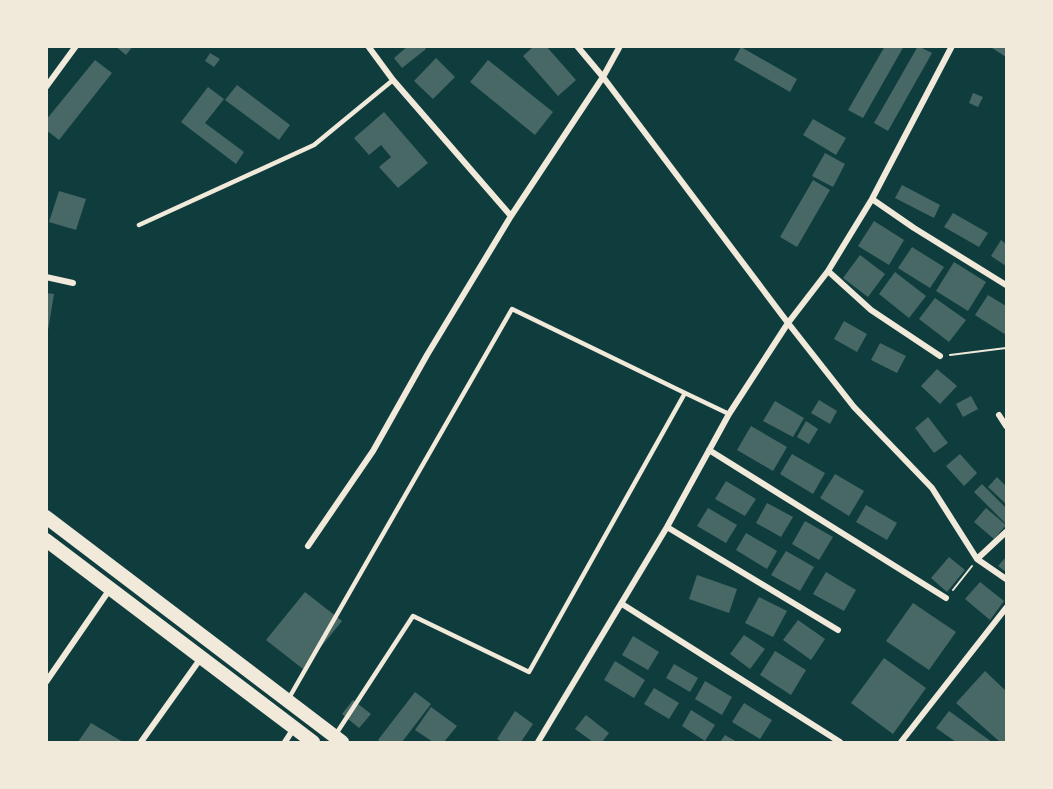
<svg xmlns="http://www.w3.org/2000/svg" width="1053" height="789" viewBox="0 0 1053 789" font-family="Barlow,sans-serif">
<style>
.building{fill:#486865}
.lines{fill:none;stroke-linecap:round;stroke-linejoin:round}
.path{stroke:#f1e9da;stroke-width:2}
.service{stroke:#f1e9da;stroke-width:4.5}
.minor{stroke:#f1e9da;stroke-width:6}
.trunk{stroke:#f1e9da;stroke-width:14}
</style>
<rect width="100%" height="100%" fill="#0f3d3e"/>
<!-- building -->
<path class="building" d="M115,46H133L126,55Z
M408,46H424L426,49L402,68L394,58Z
M534,46H546L576,80L558,96L523,56Z
M885,46H904L863,118L848,110Z
M918,46L932,53L888,131L874,123Z
M989,46H1006V57Z
M741,47L797,79L790,92L734,60Z
M210,53L220,59L214,67L205,61Z
M436,58L455,77L433,99L414,81Z
M95,60L112,73L59,140L46,130V120Z
M488,60L553,112L535,135L470,82Z
M237,85L290,125L279,140L225,100Z
M208,87L224,99L205,123L244,152L236,164L181,122Z
M973,93L983,97L978,107L969,103Z
M384,112L428,163L398,188L379,167L391,157L381,145L369,155L354,138Z
M813,119L846,138L836,155L803,135Z
M825,153L845,164L833,187L812,176Z
M813,180L830,190L797,247L780,237Z
M902,185L940,205L934,218L895,198Z
M59,191L86,199L76,230L49,222Z
M953,213L988,233L979,247L944,227Z
M874,221L904,240L889,265L858,246Z
M1001,240L1006,244V266L991,256Z
M912,247L944,267L930,288L898,268Z
M860,255L885,274L868,297L843,278Z
M954,262L986,282L968,311L936,291Z
M895,272L926,296L909,318L879,294Z
M46,293L54,294L48,330H46Z
M988,295L1006,306V335L975,315Z
M935,298L966,320L949,342L919,319Z
M844,321L867,334L857,352L834,339Z
M880,343L906,356L897,373L871,360Z
M937,369L957,386L940,404L921,386Z
M971,396L978,409L963,417L956,404Z
M819,400L837,411L830,424L811,413Z
M775,401L804,418L793,437L763,421Z
M928,417L948,443L934,453L915,428Z
M806,421L818,429L809,444L797,437Z
M751,426L787,447L773,471L737,450Z
M792,454L825,473L813,494L780,474Z
M960,454L977,473L964,486L946,466Z
M835,474L864,491L849,516L820,498Z
M997,477L1006,486V504L988,487Z
M726,481L756,499L745,516L715,499Z
M982,484L1006,508V524L974,492Z
M767,503L793,517L781,537L756,523Z
M866,505L897,523L887,540L856,522Z
M708,508L737,525L726,543L697,526Z
M986,508L1006,525L994,539L974,522Z
M805,521L833,537L819,560L792,544Z
M746,533L777,551L767,569L736,550Z
M786,551L814,567L800,591L771,575Z
M949,557L965,570L947,592L931,578Z
M1006,557V572L998,566Z
M826,572L856,590L844,611L813,594Z
M697,575L737,589L729,613L689,599Z
M980,582L1004,601L990,620L965,599Z
M305,592L342,621L303,669L266,640Z
M759,597L787,611L773,637L745,623Z
M913,603L956,632L929,670L886,641Z
M798,620L825,639L811,660L783,640Z
M744,635L765,649L750,669L730,654Z
M633,636L659,652L648,670L622,655Z
M775,651L806,670L791,695L760,675Z
M884,658L926,688L893,734L851,703Z
M615,661L645,680L634,698L604,680Z
M674,664L698,678L690,692L666,678Z
M985,671L1006,691V742H1000L956,703Z
M705,681L732,697L722,715L695,699Z
M654,688L679,703L669,719L644,704Z
M415,692L431,704L402,742H381L378,740Z
M353,700L371,714L359,728L342,714Z
M744,703L772,720L760,739L732,722Z
M431,707L457,726L444,742H433L415,730Z
M691,710L715,725L705,741L682,726Z
M515,711L533,724L521,742H502L497,739Z
M949,711L992,742H956L936,728Z
M586,715L609,733L602,742H593L575,729Z
M91,723L123,742H78Z
M725,735L737,742H720Z"/>
<g class="lines">
<!-- path -->
<path class="path" d="M950,355L1006,348
M953,590L972,566"/>
<!-- service -->
<path class="service" d="M139,225L314,145L393,80
M289,698L512,309L685,393
M336,734L413,616L529,672L685,393L729,414"/>
<!-- minor -->
<path class="minor" d="M368,46L393,80L511,216
M577,46L603,77L620,46
M46,87L76,46
M872,199L914,228L1006,285
M828,271L871,310L940,356
M46,277L73,283
M999,415L1006,426
M709,450L946,598
M667,527L838,630
M308,546L373,451L427,355L511,216L603,77L788,323L854,407L932,488L977,559L1006,579
M977,559L1006,532
M622,604L840,742
M46,682L110,589
M141,742L201,658
M285,742L294,728
M538,742L667,527L729,414L788,323L828,271L872,199L952,46
M901,742L1006,608"/>
<!-- trunk -->
<path class="trunk" d="M46,517L342,742
M46,540L313,742"/>
</g>
<!-- border -->
<rect width="1053" height="789" fill="none" stroke="#f1e9da" stroke-width="96"/>
</svg>
